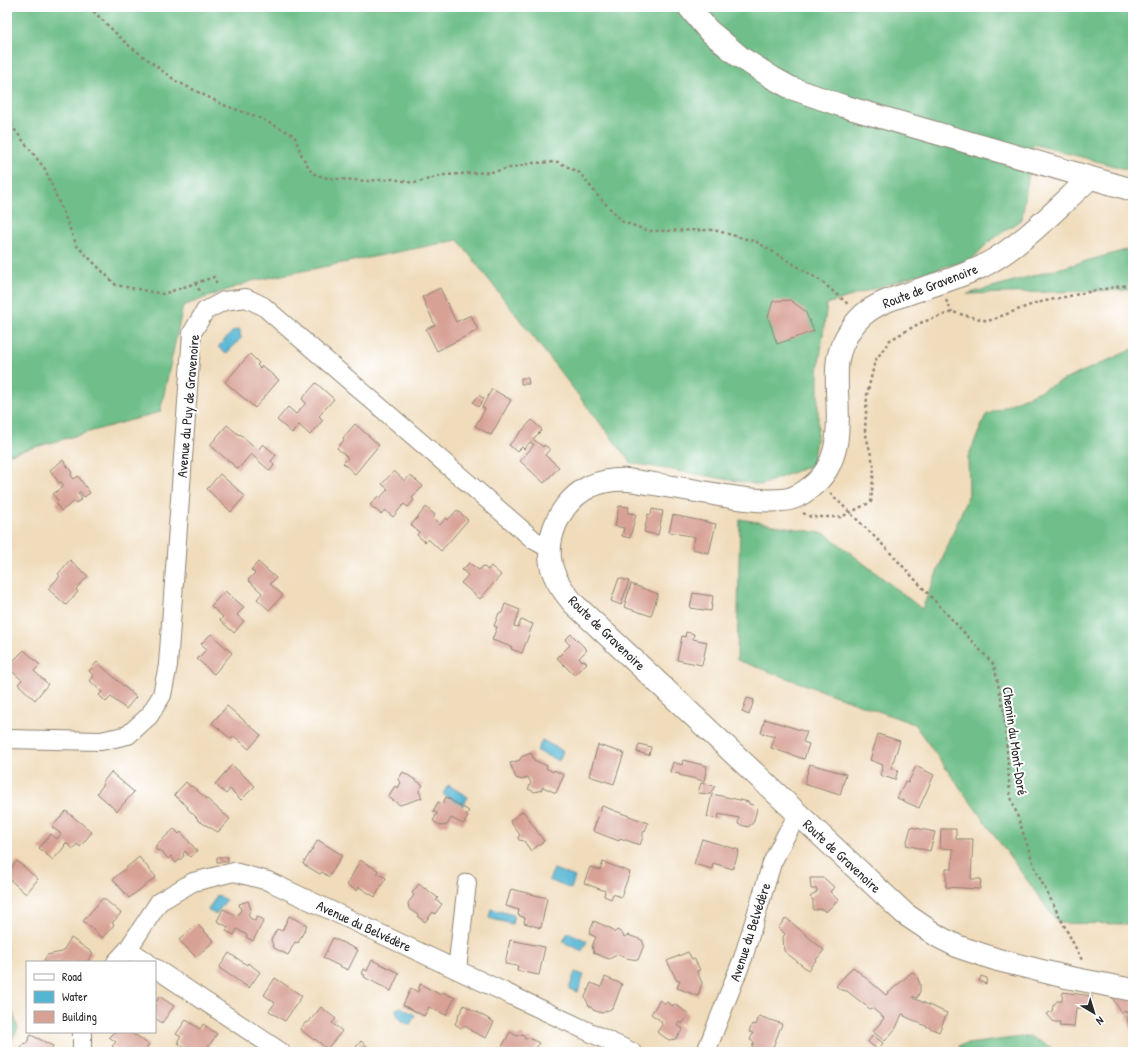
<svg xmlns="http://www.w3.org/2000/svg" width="1140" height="1059" viewBox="0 0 1140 1059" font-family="'Patrick Hand',sans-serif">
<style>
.forest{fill:#70bf8a;stroke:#4e755a}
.water{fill:#54b6d3;stroke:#40707f}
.building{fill:#d8a195}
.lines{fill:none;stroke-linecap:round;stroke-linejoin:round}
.minor-casing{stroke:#8e8473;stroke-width:20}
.tertiary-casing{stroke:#8e8473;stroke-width:24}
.path{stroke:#8e8473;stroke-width:2.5;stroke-dasharray:3 3;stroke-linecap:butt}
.minor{stroke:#fff;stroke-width:18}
.tertiary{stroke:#fff;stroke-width:22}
.labels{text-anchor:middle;stroke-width:4;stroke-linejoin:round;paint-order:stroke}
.street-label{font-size:14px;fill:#2b2b2b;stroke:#fff}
</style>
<rect width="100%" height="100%" fill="#fff"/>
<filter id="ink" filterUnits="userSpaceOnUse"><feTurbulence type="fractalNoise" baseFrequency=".025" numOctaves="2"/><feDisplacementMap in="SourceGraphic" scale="8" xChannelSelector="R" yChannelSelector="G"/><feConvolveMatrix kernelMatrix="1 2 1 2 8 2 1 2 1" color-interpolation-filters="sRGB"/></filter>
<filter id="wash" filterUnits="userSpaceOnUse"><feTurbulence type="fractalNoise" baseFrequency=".012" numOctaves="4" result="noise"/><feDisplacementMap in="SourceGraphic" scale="16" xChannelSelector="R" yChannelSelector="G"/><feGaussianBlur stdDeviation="0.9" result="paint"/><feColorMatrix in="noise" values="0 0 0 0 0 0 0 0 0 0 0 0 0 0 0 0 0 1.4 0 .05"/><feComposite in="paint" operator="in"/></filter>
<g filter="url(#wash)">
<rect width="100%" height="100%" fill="#f0dcbb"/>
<!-- forest -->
<path class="forest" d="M7,7H1133V171L1033,144L1022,219L990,241L972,259L913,276L827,304L818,372V428L812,465L761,485L631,463L458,240L252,281L183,306L160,412L7,455Z
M1133,248V290L967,294Z
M1133,349V710L1127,728L1128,734L1133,738V924L1058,923L914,724L737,660L740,519L826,534L922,609L969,494L968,457L986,415Z
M7,995L18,1028L7,1051Z
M1029,1036L1060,1052H957L960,1045Z"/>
<!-- water -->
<path class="water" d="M237,329L240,330V335L242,337L226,354L218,347L234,330L235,331Z
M542,740L563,751L559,761L537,751Z
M448,785L468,797L463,806L443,794Z
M554,869L575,877L571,889L549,880Z
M217,895L226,900L216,915L208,910Z
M491,909L514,915L512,924L489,918Z
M568,932L587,941L582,951L563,942Z
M575,972L584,975L578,992L569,989Z
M401,1007L415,1015L410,1025C402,1021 397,1019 396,1009Z"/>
<g id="blocks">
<!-- building -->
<path class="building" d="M440,288L456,322L471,315L478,330L437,351L426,329L435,325L422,297Z
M790,300L805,311L814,331L777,344L768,317L773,301Z
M250,354L259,363L257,365L260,368L262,366L279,380L255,408L225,382Z
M521,378H528L529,384H521Z
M316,383L334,399L319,416L323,420L310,435L299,425L292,433L277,420L288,407L296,414L306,403L302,399Z
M492,389L511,400L491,435L475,426L485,409L482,407Z
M479,395L484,399L478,407L473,402Z
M532,420L542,430L533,439L543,447L544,445L550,449L545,455L559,467L544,483L520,461L534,445L530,442L524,449L522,447L517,452L509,445Z
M355,424L379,445L355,474L343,463L348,458L337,448L344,440L343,438Z
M227,425L239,435L240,434L258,450L263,444L276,455L271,461L274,465L270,471L251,454L238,469L210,445Z
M63,460L72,473L71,475L74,479L78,476L90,493L84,497L80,492L78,493L82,499L76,503L75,501L61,511L56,503L58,501L53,494L64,486L61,482L59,483L50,470Z
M394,471L405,481L410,475L423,486L412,498L414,500L408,507L404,504L393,517L385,510L381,514L370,505L378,496L380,498L388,489L382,484Z
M220,474L245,496L231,512L207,489Z
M619,506L629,507L628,513L636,514L630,538L622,536L624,528L615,526Z
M426,507L435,515L433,518L440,525L446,518L448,520L457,510L468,520L441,551L428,539L425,542L417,535L419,532L411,525Z
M652,509L663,511L658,535L644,532L648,514L651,515Z
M673,515L716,524L709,553L692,549L695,537L669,532Z
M70,560L88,576L76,589L78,592L66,605L48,589L60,576L58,574Z
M258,562L276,578L270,584L283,595L269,610L257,599L262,593L248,580L255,573L251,570Z
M469,563L479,570L483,566L488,570L491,566L501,575L480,599L461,583L468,575L462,570Z
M619,578L629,581L621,605L611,601Z
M631,584L658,594L651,616L624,607Z
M225,591L244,607L237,615L244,621L234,633L220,620L223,617L211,606Z
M693,593L713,596L711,611L690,608Z
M505,604L520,610L514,626L518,627L521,620L533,624L522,653L511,649L512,647L492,640L497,627L494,626L499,613H502Z
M686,632L694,634L693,639L707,642L702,665L677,660L682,636L685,637Z
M211,634L232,653L214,674L197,659L207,649L201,644Z
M571,634L587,650L579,658L582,661L583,660L587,663L574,675L557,658L570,645L565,640Z
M24,650L40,665L34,671L48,684L35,700L18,684L22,680L7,667Z
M97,662L136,697L126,709L111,697L106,702L99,695L102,692L90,681L94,676L89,671Z
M747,698L754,700L749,715L742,712Z
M227,706L261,735L249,749L234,736L231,739L212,723Z
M765,719L807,732L803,742L809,744L804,759L771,748L775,737L761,733Z
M878,734L900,741L891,768L898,770L895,780L880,775L883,765L870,760Z
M639,744L651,747L649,755L637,752Z
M598,745L624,753L614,784L589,776Z
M531,753L534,760L547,766L546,768L553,772L554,770L564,775L556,793L543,787L541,790L535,792L528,789L531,783L528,777L522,780L516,778L510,763L520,760L521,757Z
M683,760L707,766L704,781L679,775L680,774L670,772L673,762L682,765Z
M810,764L846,774L840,795L804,784Z
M232,765L255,786L241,800L230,789L226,794L215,784Z
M916,766L934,775L919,808L897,798L905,782L908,783Z
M111,772L134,792L117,811L97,793L104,784L102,783Z
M403,772L423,785L419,791L422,798L400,805L388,797L395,786L398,788L401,782L398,780Z
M186,782L191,787L192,786L230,819L218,832L197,820L198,819L187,808L188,807L174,795Z
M701,783L715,786L710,794L698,793Z
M712,794L749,802V804L753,805L757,809L753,823L748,827L738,824L739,818L719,814L718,819L707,817Z
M446,797L469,811L466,815L468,817L463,824L451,818L447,825L441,826L433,821L437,813L433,811L438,802L442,804Z
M602,806L648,823L645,831L643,832V837L640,845L620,838L619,841L593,831Z
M66,811L92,832L80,847L77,844L73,849L66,843L64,845L65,846L53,860L39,848L51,834L57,839L61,834L52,827Z
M523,811L544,841L531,851L524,841L519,840L518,837L520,835L510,821Z
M911,827L935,832L930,851L906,845Z
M174,829L179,834L181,832L197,851L190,857L185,851L183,854L184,856L176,863L171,856L168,859L162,851L156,850V845Z
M941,829H956V839H973L971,879H981L980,889L946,887V869H952L953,849L940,848Z
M702,839L739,850L733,869L713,863L712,869L694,864Z
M318,840L342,855L329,877L322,872L320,874L303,864Z
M139,857L156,877L129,898L113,879Z
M217,857H228V862H217Z
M360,860L378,870L377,873L386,878L375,897L359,887L357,891L347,885Z
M17,861L38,879L26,894L7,877V873Z
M603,862L630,872L621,897L613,894L611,899L604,896L605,891L584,883L590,867L600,870Z
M810,878H824L834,887L830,892L838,900L826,912L822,909L813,910V900L810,897L817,892V889H811Z
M419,884L425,889V888L438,898L436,900L442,904L435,914L433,912L425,922L418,917V915L409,909L408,903L414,895L412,893Z
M511,889L547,898L541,928L524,923L525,918L518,915L519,910L506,906Z
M103,898L121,913L112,923L114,925L102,938L83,921Z
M248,901L251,910L248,914L250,918L255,921L257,916L264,920L253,941L246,937L247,935L237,929L234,935L226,931L228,927L217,921L223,909L237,916L241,910L239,904Z
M289,916L307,925L298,943L295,942L288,955L274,948L271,940L277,929L282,931Z
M786,918L824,950L808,970L784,951L783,937L785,934L778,928Z
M594,921L612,929L614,933L617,930L622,933L624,937L628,935L642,940L644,945L638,960L626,958L616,954L615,956L609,959L594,953L592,946L596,937L589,934Z
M197,924L214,941L196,957L179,940Z
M71,938L93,953L87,962L77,961L76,962H43L47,955L62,952Z
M333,938L358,950L348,970L323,958Z
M510,940L545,947L539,975L517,971L518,966L505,964Z
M688,952L692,959L694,958L700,970L697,971L702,983L698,996L677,988L680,980L677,981L667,961Z
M229,953L247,965L248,963L260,972L249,988L219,968Z
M372,960L399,973L391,991L364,977L365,975L362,974L364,969L367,971Z
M853,967L886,995L912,972L917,977L920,984V991L917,998L913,996V998L947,1013L939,1032L904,1016L905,1015L902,1014L896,1028L885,1041L873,1032L884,1018L872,1008L870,1009L847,991L841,990L836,986Z
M981,976L987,978L986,984L979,981Z
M605,977L622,984L613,1008L602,1013L593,1010L591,1007L589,1006L585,997L591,983L601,987Z
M275,978L302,996L285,1021L269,1011L275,1003L264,995Z
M420,984L441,995L442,992L455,998L446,1015L429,1007L424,1016L403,1005L411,988L418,992Z
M1063,992L1092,996L1091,1008H1076L1074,1027L1059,1026L1060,1022H1054L1047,1014L1052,1011L1053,1006L1057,1001H1062Z
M159,996L174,1006L162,1023L155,1018V999L157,1001Z
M1112,997L1133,1000V1032H1131L1128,1022L1126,1011L1121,1013Z
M660,1000L665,1004L667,1002L673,1006L674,1004L689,1014L682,1024L679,1022L677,1025L683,1029L676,1039L669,1040L657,1032L662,1025L661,1021L651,1014Z
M464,1005L494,1022L486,1038L471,1031V1030L465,1026L461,1028L455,1024L459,1016L458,1014L461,1012Z
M321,1007L336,1019L332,1023L342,1031L327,1049L315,1039L314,1040L300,1029L306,1022L308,1023Z
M759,1016L782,1024L771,1052H750L754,1042L750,1040L753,1033L749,1032L752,1024L756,1025Z
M186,1020L200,1029L203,1024L217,1034L208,1047L203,1048L200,1052H195L188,1047L185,1048L179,1044L178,1040L181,1037L176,1034Z
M114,1032H130L135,1036L136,1035L149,1045L143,1052H127L124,1050L122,1052H119L112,1046L116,1042L109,1037Z
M510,1032L517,1036L523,1034L525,1039L529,1038L539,1043L534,1052H504L502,1047Z
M31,1035L53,1046L50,1052H19L24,1043L26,1044Z
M873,1035L883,1043L878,1050L868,1042Z
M361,1041L374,1052H352Z"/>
</g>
</g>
<g filter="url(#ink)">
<use href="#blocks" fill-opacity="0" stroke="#8e8473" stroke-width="1"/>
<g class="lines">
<defs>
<path id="minor" d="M7,739L101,741L128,735L149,716L162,695L168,665L192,333L205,311L224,301L246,298L263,306L534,540L550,549
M128,949L147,962
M116,962L128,949L159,902L193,882L234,872L268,881L632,1052
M155,968L281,1052
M457,970L467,883
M82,1032V1052
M706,1052L743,958L772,863L786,835L798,815"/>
<path id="tertiary" d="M689,7L708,30L740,57L773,78L791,88L843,106L1133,190
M1090,178C1056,209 1024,244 983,266C959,278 932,285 907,294C891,299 876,304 863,315C851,326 841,343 838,359C836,370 837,381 837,392C839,426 841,464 811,487C802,494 793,500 782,500C757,502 732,497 708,493C681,488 654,484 628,480C615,479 603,481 591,486C560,500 541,542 554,574C558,585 566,594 573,603L905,914L939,937L959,947L998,960L1066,977L1133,990"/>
</defs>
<!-- minor casing -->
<use href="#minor" class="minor-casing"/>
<!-- tertiary casing -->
<use href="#tertiary" class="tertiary-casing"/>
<!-- path -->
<path class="path" d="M89,7L127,44L176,81L226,106L255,116L294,135L302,156L312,173L327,178L367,181L393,179L414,183L444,175L492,172L532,163L558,162L580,173L598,196L623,222L649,231L714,230L757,242L821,281L848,304
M1094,7L1128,10L1133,12
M7,120L45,169L77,246L116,285L163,294L214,277L218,286
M195,283L202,294
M946,300L952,312
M830,493L885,547L994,665L1004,712L1010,794L1036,871L1083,962
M803,513L811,517H841L871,502L874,467L865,431L867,395L875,361L890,340L920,323L952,312L988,321L1036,303L1093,291L1133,284"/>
<!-- minor -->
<use href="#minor" class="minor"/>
<!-- tertiary -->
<use href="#tertiary" class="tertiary"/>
</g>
</g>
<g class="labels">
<!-- street labels -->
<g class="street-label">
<text transform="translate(930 286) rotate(-21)" y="5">Route de Gravenoire</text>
<text transform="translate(188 406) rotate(-85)" y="5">Avenue du Puy de Gravenoire</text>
<text transform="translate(607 633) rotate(44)" y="5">Route de Gravenoire</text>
<text transform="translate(1015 741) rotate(82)" y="5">Chemin du Mont-Doré</text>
<text transform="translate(842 856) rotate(43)" y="5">Route de Gravenoire</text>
<text transform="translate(364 926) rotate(25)" y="5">Avenue du Belvédère</text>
<text transform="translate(750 932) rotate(-72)" y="5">Avenue du Belvédère</text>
</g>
</g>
<!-- margin -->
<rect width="1140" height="1059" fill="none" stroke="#fff" stroke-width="24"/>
<!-- legend -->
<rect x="26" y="961" width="130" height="72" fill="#ffffff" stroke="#aaaaaa"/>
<rect x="34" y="974" width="20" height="6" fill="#ffffff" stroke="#aaaaaa"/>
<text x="62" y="981" font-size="12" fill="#2b2b2b">Road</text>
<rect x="34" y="991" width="20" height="12" fill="#54b6d3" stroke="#aaaaaa"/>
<text x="62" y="1001" font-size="12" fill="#2b2b2b">Water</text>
<rect x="34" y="1011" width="20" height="12" fill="#d8a195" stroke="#aaaaaa"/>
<text x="62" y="1021" font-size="12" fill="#2b2b2b">Building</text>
<!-- north arrow -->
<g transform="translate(1094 1013) rotate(142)" stroke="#ffffff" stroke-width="3" paint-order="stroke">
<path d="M0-3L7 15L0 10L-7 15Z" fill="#2b2b2b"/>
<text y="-6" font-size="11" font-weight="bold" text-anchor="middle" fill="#2b2b2b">N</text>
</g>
</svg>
